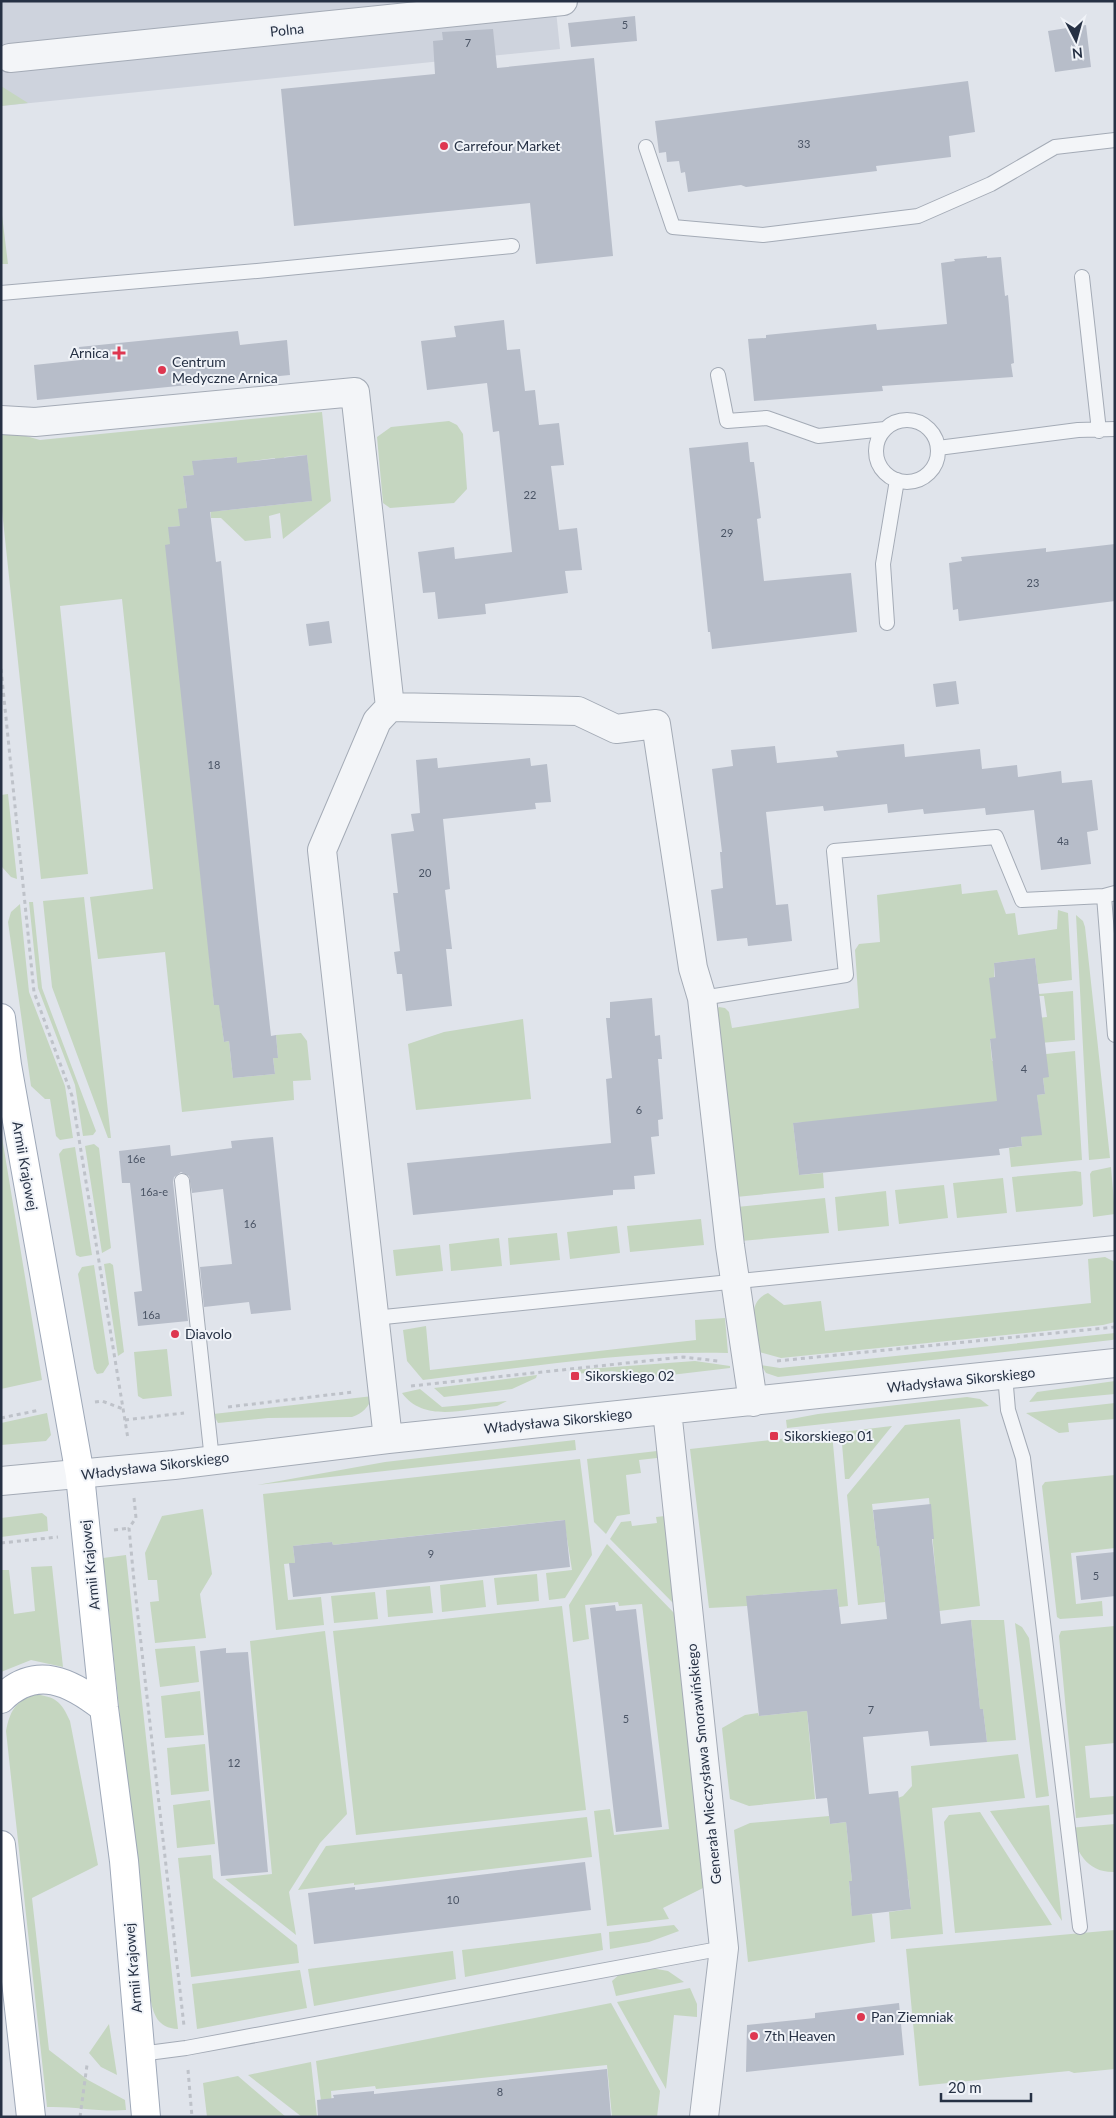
<svg xmlns="http://www.w3.org/2000/svg" width="1116" height="2118" viewBox="0 0 1116 2118" font-family="Lato,sans-serif">
<style>
.built{fill:#ced3dd}
.green{fill:#c5d6c0}
.building{fill:#b7bdc9}
.lines{fill:none;stroke-linecap:round;stroke-linejoin:round}
.lane-casing{stroke:#a4abb6;stroke-width:16}
.street-casing{stroke:#a4abb6;stroke-width:30}
.primary-casing{stroke:#9ea8b8;stroke-width:30}
.path{stroke:#bec2c9;stroke-width:3;stroke-dasharray:4 4;stroke-linecap:butt}
.lane{stroke:#f3f5f8;stroke-width:14}
.street{stroke:#f3f5f8;stroke-width:28}
.primary{stroke:#fff;stroke-width:28}
.poi-dot{fill:#de3750;stroke:#f0f3f8;stroke-width:2}
.labels{text-anchor:middle;stroke-width:4;stroke-linejoin:round;paint-order:stroke}
.number-label{font-size:11px;fill:#4a5465}
.street-label{font-size:14px;fill:#263144;stroke:#f0f3f8}
.poi-label{font-size:14px;fill:#263144;stroke:#f0f3f8;text-anchor:start}
</style>
<rect width="100%" height="100%" fill="#e0e4eb"/>
<!-- built -->
<path class="built" d="M1,1H555L560,49L1,106Z"/>
<!-- green -->
<path class="green" d="M1,86L28,103L1,106Z
M1,207L8,264H1Z
M322,412L331,501L283,539L280,513L269,516L271,538L245,541L221,518H211L210,507L219,511L311,501L307,455L285,457L276,463L275,458L253,461L238,467L236,457L193,461L194,475L183,476L187,508L180,526L169,527L214,1005L225,1004L221,1019L224,1042L229,1041L233,1078L275,1074L273,1058H278L276,1035L301,1033L307,1041L311,1080L293,1081L294,1100L182,1112L165,952L98,959L90,897L153,889L122,599L60,606L88,874L41,879L1,501V429L40,440Z
M449,421L457,425L463,434L467,489L454,503L390,508L383,503L377,437L391,427Z
M8,794L17,879L11,877L2,867L1,795Z
M961,884L962,894L997,890L1006,914L1015,913L1018,935L1057,929L1058,910L1068,913L1072,980L1038,984L1035,958L994,963L996,1038L990,1040L992,1061H998L1004,1108L793,1123L799,1175L823,1173L824,1188L736,1197L716,1010L719,1007L725,1008L729,1012L732,1028L859,1008L855,950L859,944L880,942L877,895Z
M84,897L111,1138H108L52,987L43,901Z
M29,902H33L42,988L96,1131L93,1135L83,1136L75,1085L38,988Z
M20,904L29,992L65,1086L73,1138L60,1140L56,1136L50,1099H45L31,1086L8,922L11,912Z
M1076,915L1083,921L1085,927L1110,1158L1089,1160Z
M1073,991L1075,1040L1040,1043L1037,1018L1047,1017L1044,996H1039V994Z
M523,1019L531,1099L416,1110L408,1044L444,1032Z
M1075,1051L1082,1160L1011,1167L1009,1148L1022,1146L1021,1137L1041,1134L1037,1095L1045,1094L1043,1078L1046,1054Z
M1,1131L42,1380L1,1389Z
M94,1144L99,1148L111,1248L102,1253L85,1146Z
M75,1147L92,1255L80,1257L76,1255L59,1154L63,1149Z
M1111,1167L1115,1214L1093,1217L1090,1174L1092,1171Z
M1075,1171L1081,1172L1083,1204L1081,1206L1016,1212L1012,1177Z
M1003,1178L1007,1213L957,1218L953,1183Z
M944,1185L948,1218L899,1224L895,1190Z
M886,1191L889,1226L838,1231L835,1197Z
M825,1198L829,1233L741,1241L737,1207Z
M701,1219L704,1245L630,1252L627,1226Z
M617,1226L620,1253L570,1259L567,1232Z
M557,1233L560,1260L510,1265L508,1238Z
M499,1238L502,1266L451,1271L449,1244Z
M440,1245L443,1271L396,1276L393,1250Z
M1105,1257L1115,1262V1322L1103,1325L781,1358L759,1352C756,1333 744,1302 768,1293L784,1305L821,1301L825,1331L1091,1303L1088,1259Z
M110,1263L113,1265L124,1352L118,1356L104,1264Z
M94,1265L109,1364L103,1373L97,1374L94,1369L78,1274L82,1267Z
M725,1318L728,1353C626,1350 524,1368 423,1380L407,1361L403,1330L426,1326L430,1370L696,1340L695,1320Z
M1115,1333V1339L1112,1340L778,1377L766,1373L761,1365L780,1368Z
M167,1349L172,1396L143,1399L138,1396L134,1352Z
M695,1361L730,1366V1368L654,1377L612,1371L574,1374L573,1370Z
M537,1375L536,1378L512,1389L444,1397L434,1388Z
M1115,1381V1394L1029,1402L1037,1392Z
M420,1389L442,1407L507,1401L497,1406C464,1409 424,1423 402,1393Z
M373,1396C368,1408 363,1413 352,1417L268,1418L218,1423L213,1414Z
M967,1397L980,1399L989,1406L787,1428L786,1420L818,1414Z
M1115,1403V1419L1068,1423L1069,1432L1059,1433L1026,1413Z
M47,1413L51,1435L46,1441L1,1445V1423Z
M960,1419L980,1606L939,1611L929,1498L872,1504L877,1545L879,1546L885,1602L858,1605L847,1495L905,1425Z
M892,1426L849,1479H845L841,1432Z
M832,1433L848,1606L839,1607L837,1589L747,1596V1606L709,1608L690,1449Z
M575,1440L576,1450L257,1485L385,1462Z
M657,1451V1458L639,1460L641,1473L626,1475L630,1514L617,1516L606,1534L594,1522L587,1459Z
M580,1459L592,1555L565,1598L549,1600L546,1573L572,1570L564,1520L333,1545L332,1542L293,1546L295,1563L284,1564L288,1600L321,1597L324,1625L276,1630L263,1494Z
M1115,1475V1548L1071,1553L1076,1604L1102,1601L1103,1616L1060,1619L1057,1617L1042,1486L1045,1482Z
M203,1509L212,1574L200,1594L206,1638L155,1643L150,1602L159,1601L157,1580H148L145,1553L162,1516Z
M42,1513L47,1517L48,1531L1,1537V1518Z
M665,1516L675,1605L610,1539L621,1522L631,1521L632,1526L657,1523L656,1517Z
M607,1544L676,1615L709,1885L663,1908L669,1919L607,1926L594,1811L610,1809L614,1835L669,1829L642,1604L619,1606L618,1602L585,1605L589,1639L573,1642L569,1605Z
M126,1555L178,2029C157,2028 153,2014 150,1996L103,1558Z
M52,1566L63,1667L31,1660L1,1672V1570H9L14,1614L35,1611L31,1567Z
M537,1574L539,1601L497,1605L494,1578Z
M483,1580L486,1607L442,1612L440,1585Z
M430,1586L433,1613L388,1617L386,1590Z
M375,1592L378,1619L334,1623L331,1596Z
M562,1606L586,1810L356,1835L333,1631Z
M971,1620H1004L1016,1740L987,1742L983,1709H980Z
M1015,1623L1022,1627L1029,1638L1049,1796L1036,1798Z
M1115,1626V1743L1085,1746L1090,1798L1115,1796V1814L1076,1818L1059,1636L1061,1631Z
M325,1631L347,1814L320,1843L289,1892L296,1935L225,1879L272,1874L250,1641Z
M195,1646L199,1682L160,1687L155,1649Z
M200,1691L204,1735L165,1738L161,1696Z
M34,1694C56,1697 61,1701 70,1721L98,1865L32,1898L49,2050L88,2080L125,2100L126,2110C99,2112 73,2106 47,2107L6,1731C10,1711 15,1702 34,1694Z
M807,1711L815,1799L749,1806L730,1799L722,1728L745,1715L758,1713L759,1716Z
M205,1744L209,1791L171,1795L167,1748Z
M1018,1754L1025,1798L932,1808L943,1934L891,1939L889,1912L911,1909L908,1879L887,1881L898,1798L903,1796L912,1786L911,1766Z
M210,1800L215,1844L177,1848L173,1805Z
M1049,1805L1062,1921L990,1811Z
M980,1812L1052,1925L955,1933L944,1822L949,1815Z
M829,1816L830,1824L846,1822L852,1881L849,1882L852,1915L872,1914L875,1942L748,1962L734,1830L750,1823Z
M587,1817L592,1857L354,1885V1883L298,1890L326,1846Z
M1115,1824V1872C1086,1873 1077,1851 1069,1828Z
M211,1855L213,1878L297,1945L299,1963L191,1977L178,1858Z
M674,1925L679,1931L649,1942L610,1949L609,1932Z
M1115,1930V2069L1074,2073L1069,2071L919,2086L906,1949Z
M601,1933L603,1950L465,1977L462,1950Z
M453,1951L456,1979L314,2006L308,1969Z
M646,1967L668,1971L684,1982L616,1996L612,1981L622,1972Z
M300,1970L307,2008L197,2029L192,1984Z
M690,1988L697,2004V2017L674,2015L666,2089L617,2002Z
M611,2003L660,2091L657,2117H612L607,2065L376,2089L375,2086L331,2091L332,2108L323,2117L316,2061Z
M109,2024L117,2075L101,2067L89,2053Z
M311,2062L317,2117H302L248,2075Z
M238,2076L286,2117H207L203,2083Z"/>
<!-- building -->
<path class="building" d="M635,16L637,41L571,47L568,23Z
M1086,25L1091,67L1055,72L1048,31Z
M493,29L497,68L594,58L613,256L536,264L530,203L294,226L281,89L435,74L433,41L443,40L442,32Z
M968,81L975,132L949,136L951,157L876,166L877,171L746,187L741,185L688,192L685,172L681,173L679,161L667,162L666,152L659,153L655,121Z
M987,256V258L1001,257L1005,296L1008,295L1014,363L1011,364L1013,377L882,386L883,391L754,401L748,339L766,338V335L876,324L877,330L947,324L941,263L955,261L954,259Z
M504,320L507,350L520,349L525,391L535,390L539,425L559,423L564,465L551,466L559,530L577,528L582,570L565,571L568,593L485,604L486,614L438,619L435,592L423,593L418,552L454,547L455,559L512,552L499,431L493,432L487,383L427,390L421,341L456,337L454,326Z
M238,331L240,345L287,340L290,375L37,400L34,365L81,360L79,347Z
M748,442L750,462H754L761,518L757,519L764,581L851,573L857,632L712,649L710,632H708L689,448Z
M307,455L312,501L210,512L216,562L221,561L258,919L271,1036L276,1035L278,1058H273L275,1074L233,1078L229,1041L224,1042L219,1005H214L165,545L170,544L168,527L180,526L178,509L187,508L183,476L194,475L192,461L237,457V463Z
M1115,544V601L959,621L958,609L953,610L949,563L962,561L961,557L1046,548V552Z
M329,621L332,643L309,646L306,624Z
M956,681L959,704L936,707L933,684Z
M904,744L905,757L980,749L982,769L1017,765L1018,777L1061,771L1062,783L1092,780L1098,830L1087,832L1091,864L1041,870L1034,810L986,815L985,808L924,814L923,809L888,813L887,804L824,811L823,806L766,812L776,905L788,904L792,941L748,946L747,938L717,941L711,890L723,888L720,852H722L712,769L733,766L731,750L775,746L777,763L838,757L836,751Z
M437,758L438,768L530,758L531,766L547,764L551,802L535,803L536,809L443,819L450,889L445,890L452,949H446L452,1006L406,1011L402,974H397L394,952L400,951L393,893H398L391,834L414,831L411,814L420,813L416,760Z
M1035,958L1049,1077L1043,1078L1045,1094L1037,1095L1042,1135L1021,1137L1022,1146L999,1149L1000,1155L799,1175L793,1123L997,1101L990,1039L996,1038L989,978L995,977L994,963Z
M652,998L655,1036L660,1035L662,1059H658L663,1119L658,1120L659,1136L651,1137L655,1174L634,1176L635,1189L613,1190V1195L413,1215L407,1163L611,1143L606,1079L612,1078L606,1018H610V1002Z
M273,1137L291,1310L251,1314L249,1302L204,1307L200,1267L232,1264L223,1189L192,1193L189,1176L181,1172L174,1177L173,1182L188,1321L138,1326L134,1292L142,1291L130,1183H122L119,1151L170,1145L171,1156L232,1148L231,1141Z
M931,1504L934,1539H932L941,1624L971,1620L980,1709H983L987,1742L930,1746L928,1731L863,1737L869,1794L898,1791L911,1909L852,1916L849,1881H852L846,1822L830,1824L827,1798L816,1799L807,1711L759,1716L746,1596L837,1589L841,1624L887,1619L879,1546H877L873,1510Z
M565,1520L570,1567L293,1597L289,1563H295L293,1546L332,1542L333,1545Z
M1115,1552V1596L1081,1600L1076,1556Z
M615,1605L616,1611L636,1609L662,1827L616,1832L590,1608Z
M226,1648V1653L248,1652L268,1872L221,1876L200,1651Z
M585,1862L591,1910L314,1944L308,1893L355,1887V1890Z
M899,2003L904,2055L746,2072L747,2025L815,2018V2013Z
M607,2069L611,2117H318L317,2100L334,2098L333,2095L374,2091V2094Z"/>
<g class="lines">
<defs>
<path id="lane" d="M646,147L673,227L763,235L918,216L991,184L1055,147L1115,140
M1082,277L1099,431
M1,293L257,271L512,246
M718,375L727,421L767,418L818,436L885,429
M876 451a31 31 0 1 1 62 0a31 31 0 1 1-62 0Z
M938,448L1078,430L1115,429
M887,623L883,564L897,480
M1104,896L1115,1035
M702,998L846,975L834,851L996,837L1022,900L1104,896L1115,893
M182,1181L212,1460
M374,1318L1115,1243
M1005,1375L1008,1410L1023,1458L1080,1927
M140,2054L186,2048L724,1948"/>
<path id="street" d="M10,58L563,1
M1,420L35,422L355,392L390,707
M667,1410L724,1948L704,2117
M388,1439L322,850L377,721L390,707L578,711L616,729L656,724L693,968L702,998L730,1246L753,1402
M1,1481L174,1465L388,1439L1115,1363"/>
<path id="primary" d="M1,1018L7,1065L80,1475L104,1708L124,1861L146,2117
M1,1699C36,1664 71,1682 104,1708
M1,1845L31,2117"/>
</defs>
<!-- lane casing -->
<use href="#lane" class="lane-casing"/>
<!-- street casing -->
<use href="#street" class="street-casing"/>
<!-- primary casing -->
<use href="#primary" class="primary-casing"/>
<!-- path -->
<path class="path" d="M1,669L34,992L72,1096L128,1439
M777,1361L1115,1327
M411,1386L683,1357L718,1361
M95,1402L102,1401L123,1409
M228,1407L353,1392
M1,1418L40,1410
M125,1420L184,1413
M134,1498L136,1518L129,1528L134,1581L184,2026
M114,1530L129,1528
M1,1543L58,1537
M188,2070L192,2117
M80,2117L87,2065"/>
<!-- lane -->
<use href="#lane" class="lane"/>
<!-- street -->
<use href="#street" class="street"/>
<!-- primary -->
<use href="#primary" class="primary"/>
</g>
<!-- markers -->
<g class="poi-dot">
<circle cx="444" cy="146" r="5"/>
<path d="M116.5 345.5h5v5h5v5h-5v5h-5v-5h-5v-5h5z"/>
<circle cx="162" cy="370" r="5"/>
<circle cx="175" cy="1334" r="5"/>
<rect x="570" y="1371" width="10" height="10" rx="2.5"/>
<rect x="769" y="1431" width="10" height="10" rx="2.5"/>
<circle cx="861" cy="2017" r="5"/>
<circle cx="754" cy="2036" r="5"/>
</g>
<g class="labels">
<!-- number labels -->
<g class="number-label">
<text x="625" y="29">5</text>
<text x="468" y="47">7</text>
<text x="804" y="148">33</text>
<text x="530" y="499">22</text>
<text x="727" y="537">29</text>
<text x="1033" y="587">23</text>
<text x="214" y="769">18</text>
<text x="1063" y="845">4a</text>
<text x="425" y="877">20</text>
<text x="1024" y="1073">4</text>
<text x="639" y="1114">6</text>
<text x="136" y="1163">16e</text>
<text x="154" y="1196">16a-e</text>
<text x="250" y="1228">16</text>
<text x="151" y="1319">16a</text>
<text x="431" y="1558">9</text>
<text x="1096" y="1580">5</text>
<text x="871" y="1714">7</text>
<text x="626" y="1723">5</text>
<text x="234" y="1767">12</text>
<text x="453" y="1904">10</text>
<text x="500" y="2096">8</text>
</g>
<!-- street labels -->
<g class="street-label">
<text transform="translate(287 30) rotate(-6)" y="5">Polna</text>
<text transform="translate(25 1166) rotate(80)" y="5">Armii Krajowej</text>
<text transform="translate(961 1380) rotate(-6)" y="5">Władysława Sikorskiego</text>
<text transform="translate(558 1421) rotate(-6)" y="5">Władysława Sikorskiego</text>
<text transform="translate(155 1466) rotate(-7)" y="5">Władysława Sikorskiego</text>
<text transform="translate(90 1565) rotate(-96)" y="5">Armii Krajowej</text>
<text transform="translate(704 1764) rotate(-96)" y="5">Generała Mieczysława Smorawińskiego</text>
<text transform="translate(133 1968) rotate(-95)" y="5">Armii Krajowej</text>
</g>
<!-- poi labels -->
<g class="poi-label">
<text x="454" y="151">Carrefour Market</text>
<text x="109" y="358" text-anchor="end">Arnica</text>
<text x="172" y="367">Centrum<tspan x="172" dy="16">Medyczne Arnica</tspan></text>
<text x="185" y="1339">Diavolo</text>
<text x="585" y="1381">Sikorskiego 02</text>
<text x="784" y="1441">Sikorskiego 01</text>
<text x="871" y="2022">Pan Ziemniak</text>
<text x="764" y="2041">7th Heaven</text>
</g>
</g>
<!-- border -->
<rect width="1116" height="2118" fill="none" stroke="#263144" stroke-width="5"/>
<!-- north arrow -->
<g transform="translate(1076 40) rotate(174)" stroke="#f0f3f8" stroke-width="4" paint-order="stroke">
<path d="M0-4L9 19L0 12L-9 19Z" fill="#263144"/>
<text y="-8" font-size="14" font-weight="bold" text-anchor="middle" fill="#263144">N</text>
</g>
<!-- scale -->
<path d="M941 2093v8h90v-8" fill="none" stroke="#263144" stroke-width="2.5"/>
<text x="948" y="2093" font-size="15" fill="#263144" stroke="#f0f3f8" stroke-width="4" paint-order="stroke">20 m</text>
</svg>
